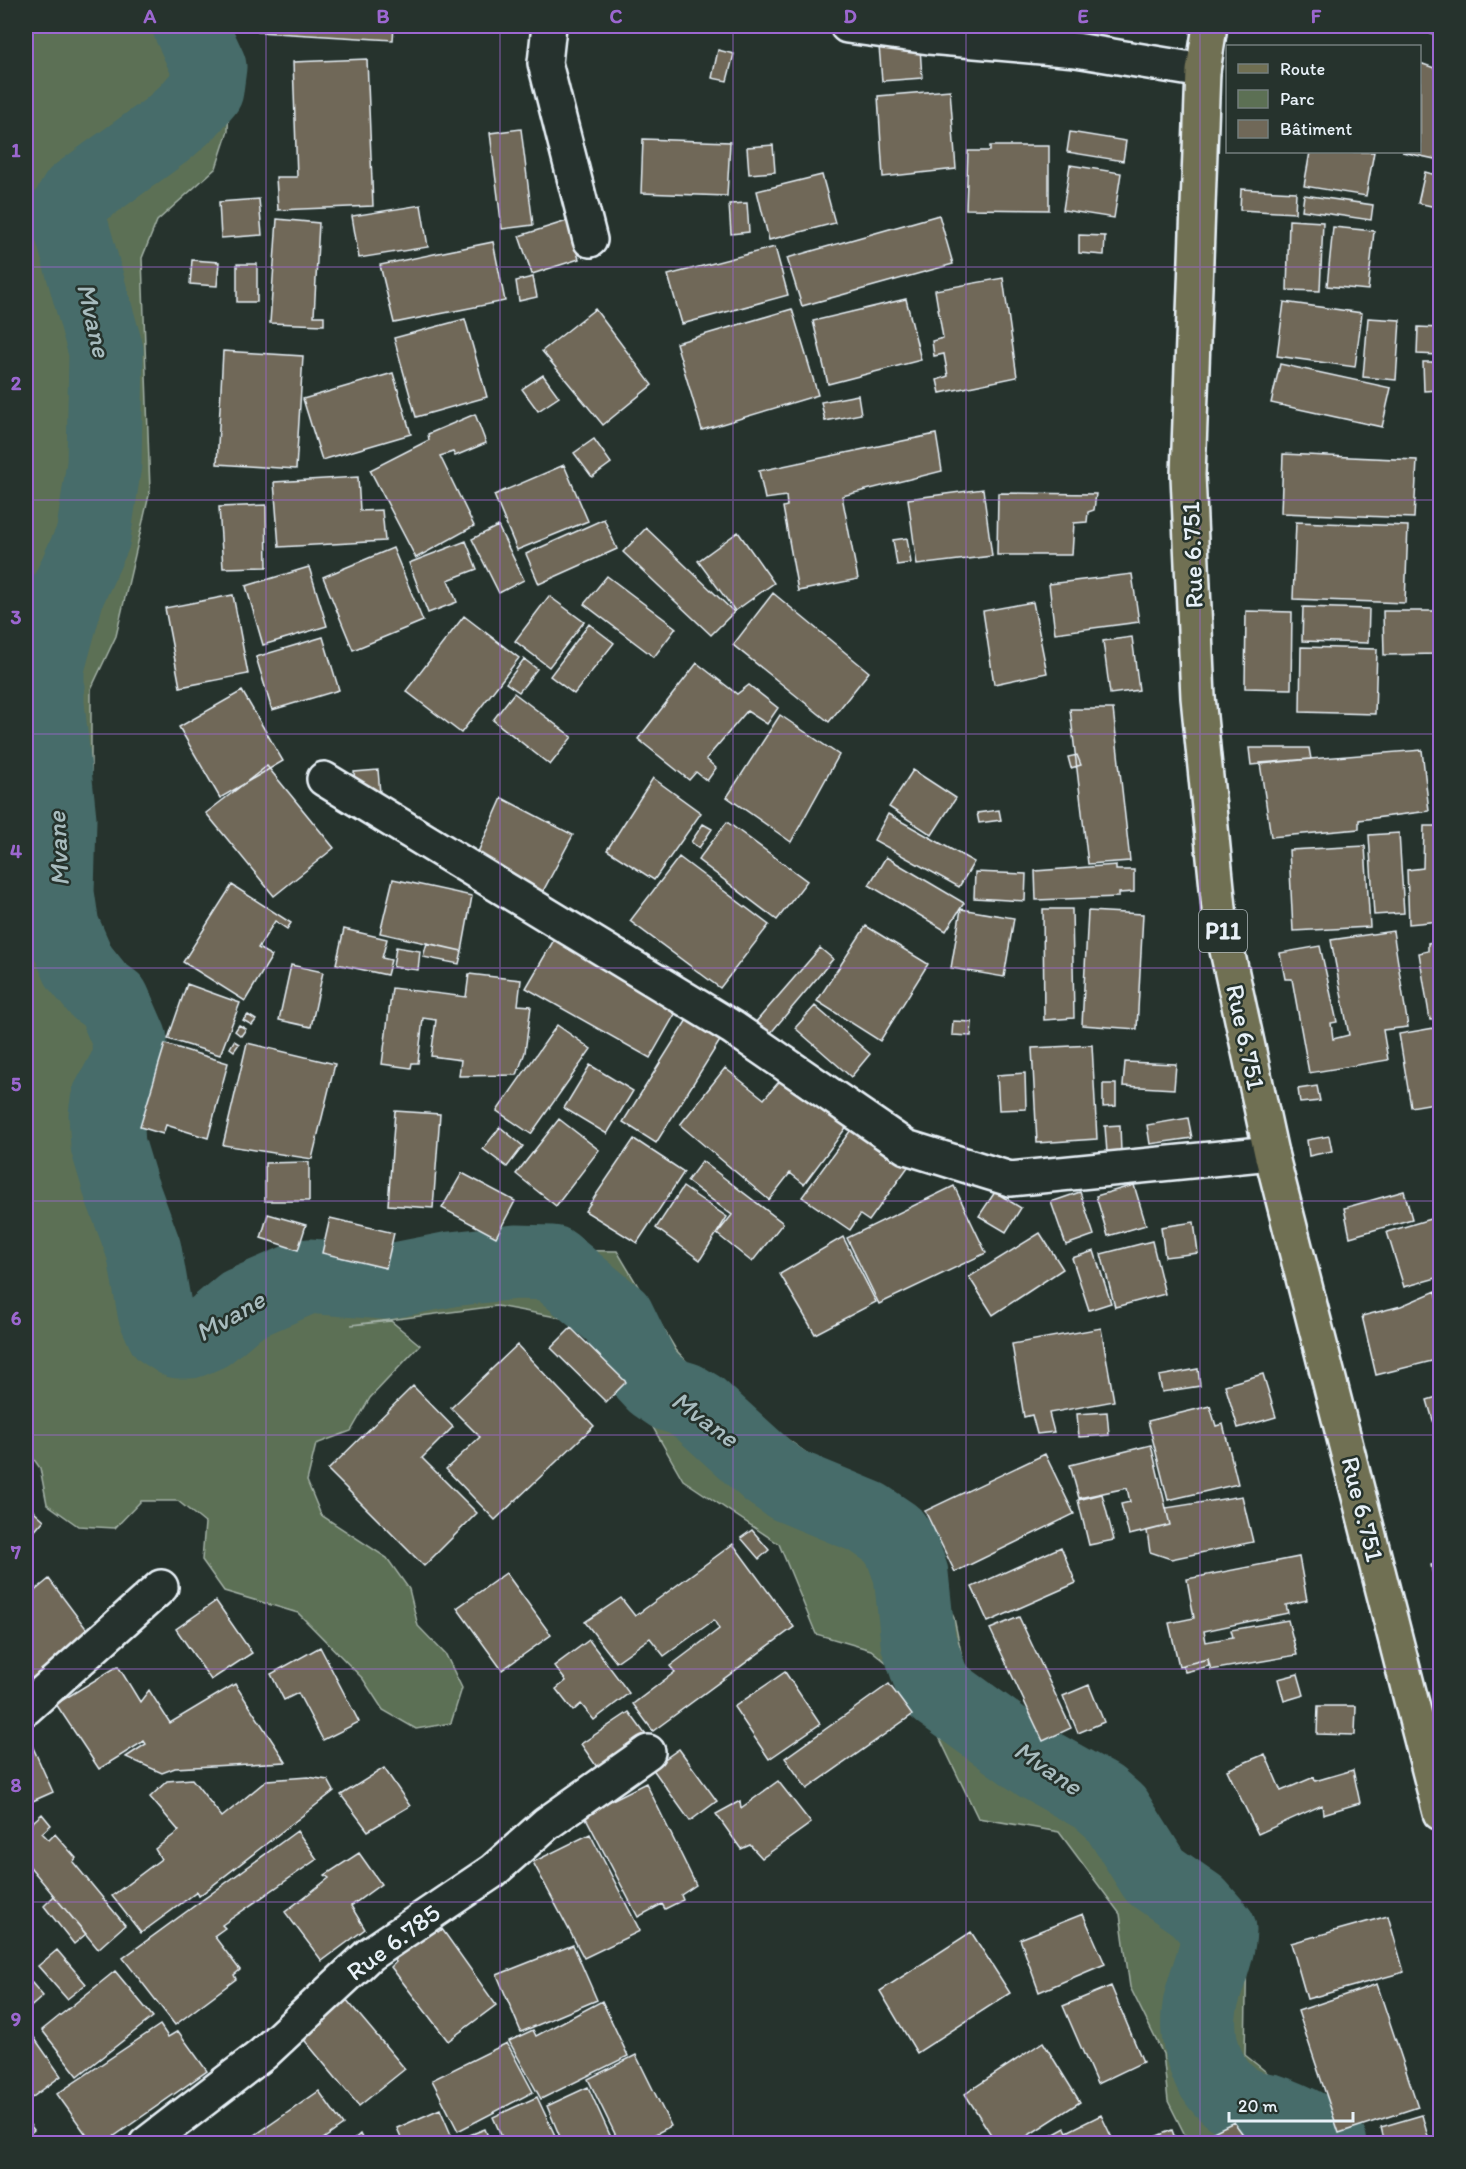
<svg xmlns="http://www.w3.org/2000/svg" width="1466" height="2169" viewBox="0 0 1466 2169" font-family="Itim,sans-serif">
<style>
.green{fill:#5c7054;stroke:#a2b0a6;stroke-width:1.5}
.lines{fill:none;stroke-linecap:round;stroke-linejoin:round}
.river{stroke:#476c6a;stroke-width:75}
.building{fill:#706858;stroke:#e8f1f8;stroke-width:1.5}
.minor-casing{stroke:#e8f1f8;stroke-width:38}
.primary-casing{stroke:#e8f1f8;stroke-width:38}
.minor{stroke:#26332d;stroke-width:33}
.primary{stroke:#706f52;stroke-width:33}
.grid{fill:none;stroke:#9c67d0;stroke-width:1.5;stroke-opacity:0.55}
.labels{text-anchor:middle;stroke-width:5;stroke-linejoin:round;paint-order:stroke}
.shield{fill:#26332d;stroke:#aeb8bb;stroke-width:1.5}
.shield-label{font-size:24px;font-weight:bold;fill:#e8f1f8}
.street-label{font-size:26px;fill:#e8f1f8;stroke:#26332d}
.water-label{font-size:27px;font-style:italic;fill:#a8bcbf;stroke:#26332d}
.neatline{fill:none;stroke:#9c67d0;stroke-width:2}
.grid-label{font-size:20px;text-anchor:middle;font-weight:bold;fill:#9c67d0}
</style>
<rect width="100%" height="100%" fill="#26332d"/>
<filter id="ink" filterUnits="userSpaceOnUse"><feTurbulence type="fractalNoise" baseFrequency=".0167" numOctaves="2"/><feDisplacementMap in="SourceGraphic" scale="12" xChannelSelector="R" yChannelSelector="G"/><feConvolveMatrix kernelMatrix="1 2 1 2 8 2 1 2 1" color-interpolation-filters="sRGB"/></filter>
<g filter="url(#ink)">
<!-- green -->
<path class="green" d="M26,26H215L230,70L228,131L216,168L157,221L142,258L150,491L116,636L91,689V926L126,981L143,1028L146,1056L130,1122L148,1189L170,1234L181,1291L191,1308L239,1281L293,1265L388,1273L438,1249L617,1251L676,1350L703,1379L914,1530L954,1618L966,1677L986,1711L997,1726L1130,1794L1227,1908L1247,1941L1245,2055L1309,2106L1340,2143H1189L1168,2101L1163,2054L1130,1987L1120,1914L1059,1832L978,1818L914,1685L871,1650L816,1634L779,1544L683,1480L594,1324L497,1306L351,1325L391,1321L420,1345L370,1398L351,1431L316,1444L307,1481L321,1515L387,1558L409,1589L418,1626L446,1655L462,1688L451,1723L416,1729L383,1710L363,1679L298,1613L224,1591L202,1560L205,1523L178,1501H141L115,1528L78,1526L47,1504L40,1468L26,1448Z"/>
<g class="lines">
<!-- river -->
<path class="river" d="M190,26L209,67L206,90L188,111L167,130L77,195L67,212L106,351L104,464L93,537L68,591L47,668V704L59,819L57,893L62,927L79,966L99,991L113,1001L130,1040L128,1064L108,1101L106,1115L108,1145L121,1188L144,1250L155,1312L164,1332L178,1341H190L208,1333L241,1305L308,1276L385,1282L451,1269L516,1262L552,1263L617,1317L643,1371L655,1384L671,1395L684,1399L699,1408L769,1472L788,1485L868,1518L893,1535L902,1549L911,1574L918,1641L931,1679L939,1692L1040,1765L1099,1798L1115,1812L1155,1876L1198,1906L1219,1930C1218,1956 1205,1980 1200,2006C1194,2043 1209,2092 1247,2106C1254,2109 1262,2109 1270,2111C1291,2118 1313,2128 1330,2144"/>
</g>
<!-- building -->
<path class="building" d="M258,26H394L393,40L258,32Z
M1394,26H1440V35Z
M919,32L922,78L882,81L878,35Z
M718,50L734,54L727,81L712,78Z
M367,59L373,206L278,210L276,177H297L293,62Z
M1420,63L1440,70V139L1435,159L1402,152H1420Z
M950,90L956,169L883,177L878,96Z
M521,129L533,225L502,229L490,133Z
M1070,132L1126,141L1123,161L1067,152Z
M643,139L730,142L727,196L641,193Z
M773,145L775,172L749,174L747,147Z
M990,146H1049V210L966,209L968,151H990Z
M1310,152H1374L1366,196L1304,186Z
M1070,165L1121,173L1114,218L1063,210Z
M1425,172L1440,176V208L1418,203Z
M822,175L835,223L769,240L757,191Z
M1241,189L1296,192L1295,213L1240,210Z
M1304,195L1373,205L1371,220L1302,210Z
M259,199L262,235L221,238L219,202Z
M747,203L749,232L731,234L729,204Z
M421,205L428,247L359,258L352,216Z
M939,215L953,264L802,306L787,258Z
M277,219L319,223L314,316H324V325L270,323Z
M1289,220L1323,222L1320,291L1287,290Z
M567,221L579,259L532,274L519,236Z
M1333,227L1374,231L1368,290L1327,286Z
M1079,235L1105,236L1104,255L1079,253Z
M493,242L505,301L394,323L380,265Z
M775,247L788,295L682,324L668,275Z
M192,260L219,262L217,286L190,284Z
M237,264H257V302H237Z
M533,277L537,297L519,301L516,281Z
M1003,278L1017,377L940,393L937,380L948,376L944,354L934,356L932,341L943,338L935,290Z
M906,299L921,360L828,384L813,321Z
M1284,302L1362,313L1355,367L1277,356Z
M595,309L652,385L603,425L542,351Z
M792,309L818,395L702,430L676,343Z
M1368,318L1400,320L1396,380L1363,377Z
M465,319L487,397L416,417L394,338Z
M1418,327L1440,328V355L1417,354Z
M223,351L303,356L296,469L217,464Z
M1423,362H1438L1439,390L1424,391Z
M1280,364L1391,388L1382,427L1271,403Z
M393,373L411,434L322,460L303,399Z
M543,375L559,397L538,411L522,389Z
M858,395L861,414L825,421L821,402Z
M475,414L486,443L455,456L453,452L440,456L474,526L416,558L370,470L429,440L428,434Z
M936,434L942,471L842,496L858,579L798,591L783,507L787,506L786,496L765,499L759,471Z
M594,439L611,463L592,477L574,453Z
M1283,454L1417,460L1414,518L1281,513Z
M564,465L588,521L517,550L494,495Z
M358,477L360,511L382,510L385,541L279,547L274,482Z
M983,489L992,556L917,565L908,499Z
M998,493L1096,494L1094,510L1088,512L1087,522L1074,523L1072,555H997Z
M266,505L267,567L223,568L219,507Z
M604,519L617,549L539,584L526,554Z
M1296,522L1408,526L1405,603L1293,599Z
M498,526L524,580L499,593L472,539Z
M646,528L734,612L711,635L623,552Z
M738,532L774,583L735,611L698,561Z
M907,538L911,563L897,565L893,540Z
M466,541L477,569L448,580L457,602L428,613L409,563Z
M393,548L423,621L353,650L323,577Z
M309,567L327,626L263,645L246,586Z
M1132,574L1139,622L1055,633L1049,584Z
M607,576L676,628L654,657L584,604Z
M773,593L869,672L829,722L733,645Z
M233,595L248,674L180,687L165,608Z
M549,596L584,622L549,667L515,641Z
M1033,602L1047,673L994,684L983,611Z
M1303,607L1369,609L1368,643L1302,641Z
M1246,611L1292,612L1291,689L1245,688Z
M1383,611H1439V654L1384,655Z
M464,616L519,658L461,733L406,691Z
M589,624L614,643L574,694L550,676Z
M323,637L339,690L272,710L256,657Z
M1132,637L1139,690L1110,694L1103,641Z
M1301,647L1377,649L1375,714L1300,712Z
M524,659L537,669L519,692L506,683Z
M697,663L737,694L749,685L778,708L767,724L747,711L706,759L716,768L707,781L696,772L689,780L638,739Z
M242,691L283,761L220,798L179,727Z
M514,693L572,737L550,765L493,720Z
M1070,709H1113L1130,861L1088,864Z
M780,715L839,755L791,842L727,797Z
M1249,748H1309L1311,759L1251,765Z
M1422,750L1429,811L1359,820V829L1271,837L1260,763Z
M1077,755L1081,765L1071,768L1068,757Z
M267,766L334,848L274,896L206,813Z
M378,770L380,793L356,795L354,772Z
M913,770L956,798L932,835L889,807Z
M653,778L701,813L654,880L607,850Z
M502,798L573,835L542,893L475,859Z
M999,810L1001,820L979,823L977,813Z
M888,814L974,862L959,887L874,840Z
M727,822L807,881L777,920L698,860Z
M703,824L712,829L699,848L691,842Z
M1424,826H1440V921L1409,924L1407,870L1423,868Z
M1399,833L1404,913L1374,915L1369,835Z
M1365,846L1370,927L1293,931L1289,850Z
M679,857L769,925L720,988L630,921Z
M886,857L964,903L946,931L869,885Z
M1116,865V870H1134V892L1119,893V897L1036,900L1035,871Z
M975,872L1026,874L1025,901L974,898Z
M393,879L472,896L462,951L380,933Z
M232,885L291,923L287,929L275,921L258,948L272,956L245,1001L183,962Z
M961,909L1014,918L1004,977L951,968Z
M1043,909H1072L1074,1018L1044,1020Z
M1088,911L1143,914L1137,1029L1082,1025Z
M866,926L928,964L880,1041L817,1001Z
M344,929L387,939L382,958L391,960L387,975L336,964Z
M1393,931L1408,1027L1383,1030L1388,1060L1309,1073L1292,979H1285L1280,953L1320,946L1337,1022L1331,1023L1333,1039L1349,1035L1331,940Z
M555,938L679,1007L650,1058L526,988Z
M1440,941V1019L1430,1020L1419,953L1428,951V943Z
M427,943L462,951L459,964L423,957Z
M396,947L420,951L418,970L393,967Z
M820,948L833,959L769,1035L755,1023Z
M291,965L323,972L311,1027L279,1020Z
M469,974L521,980L518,1005L531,1006L525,1052L517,1075L459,1076L461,1060L431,1056L436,1020L423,1018L418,1063H412L411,1068L382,1064L392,988L466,997Z
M187,984L240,1003L220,1055L168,1039Z
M815,1006L870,1054L851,1077L795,1028Z
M248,1015L256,1020L252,1025L243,1020Z
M688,1018L721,1039L656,1143L623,1122Z
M953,1021L972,1022L971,1036L952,1035Z
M239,1025L246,1029L241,1036L235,1031Z
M557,1025L591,1049L531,1134L497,1111Z
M1440,1027V1102L1411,1107L1399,1034Z
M234,1041L239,1044L234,1051L230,1048Z
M247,1043L335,1064L312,1159L223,1145Z
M165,1044L228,1063L208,1138L166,1125L163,1134L140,1127Z
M1092,1045L1097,1139L1037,1143L1032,1048Z
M1125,1062L1176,1064L1174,1089L1123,1086Z
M590,1065L633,1091L607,1134L564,1108Z
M725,1068L764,1099L785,1075L851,1121L804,1184L790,1173L769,1200L680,1125Z
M1025,1073L1026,1109L999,1110L997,1075Z
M1103,1084H1116V1106L1103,1107Z
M1317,1086L1320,1101L1300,1103L1298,1089Z
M395,1111L440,1114L433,1208L388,1205Z
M1188,1118L1192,1138L1150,1144L1147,1125Z
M559,1119L599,1150L556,1206L516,1174Z
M1120,1125L1121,1152L1107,1153L1105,1126Z
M500,1127L523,1146L507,1167L483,1149Z
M853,1127L908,1167L869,1221L860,1215L850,1230L802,1197Z
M1329,1136L1332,1151L1309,1156L1307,1140Z
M634,1139L684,1172L637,1243L585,1211Z
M702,1161L783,1223L752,1262L717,1234L732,1215L687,1181Z
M309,1162V1201H265V1163Z
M462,1173L515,1201L496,1237L442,1208Z
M1134,1185L1146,1225L1108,1236L1096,1196Z
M954,1186L986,1253L879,1304L847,1238Z
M683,1187L727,1217L700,1260L656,1228Z
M1404,1191L1412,1219L1350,1237L1344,1208Z
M995,1192L1021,1208L1006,1232L979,1216Z
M1080,1192L1094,1235L1066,1245L1051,1202Z
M268,1214L306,1225L298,1250L261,1238Z
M1440,1216V1277L1404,1287L1387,1232Z
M330,1218L394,1233L386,1268L322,1253Z
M1194,1222L1198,1253L1165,1257L1161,1227Z
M1040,1233L1063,1269L993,1315L969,1277Z
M843,1237L876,1302L815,1334L780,1274Z
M1152,1241L1165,1294L1115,1307L1101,1254Z
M1094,1251L1111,1303L1089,1310L1072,1258Z
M1436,1291L1440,1308V1359L1376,1375L1362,1316L1401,1306Z
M571,1328L626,1382L606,1402L551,1348Z
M1101,1328L1114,1401L1049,1413L1054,1432L1037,1434L1032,1415L1024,1417L1012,1344Z
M517,1345L594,1426L495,1520L446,1469L480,1437L451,1408Z
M1198,1369L1200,1386L1162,1392L1159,1376Z
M1263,1374L1276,1417L1238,1428L1225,1385Z
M413,1386L453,1427L422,1458L477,1513L424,1566L328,1470Z
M1440,1396V1444L1427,1400Z
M1210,1406L1216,1426L1223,1424L1238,1484L1168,1500L1148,1421Z
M1107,1412L1109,1435L1079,1437L1077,1414Z
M1151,1445L1170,1525L1129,1535L1121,1504L1130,1502L1127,1488L1079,1498L1070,1465Z
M1045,1454L1074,1514L955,1572L925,1511Z
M1102,1494L1114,1540L1089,1545L1078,1500Z
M1242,1496L1253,1542L1171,1559L1150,1552L1147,1531L1170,1525L1166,1508Z
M26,1504L44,1520L26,1541Z
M752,1530L769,1550L759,1559L741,1538Z
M733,1544L794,1627L653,1731L633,1704L675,1672L670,1666L719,1629L714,1620L664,1656L650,1638L616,1662L585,1622L621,1598L635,1616Z
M1061,1547L1076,1583L988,1622L972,1587Z
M1299,1557L1307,1600L1286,1605L1288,1613L1204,1631L1206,1642L1233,1637L1231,1630L1288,1620L1297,1655L1211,1670L1208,1659L1179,1666L1169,1623L1194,1618L1187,1579Z
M1440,1563V1607L1431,1565Z
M506,1573L551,1635L502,1670L457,1608Z
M49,1579L91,1635L26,1686V1598Z
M216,1601L252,1653L211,1680L176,1629Z
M1019,1617L1071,1728L1043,1741L990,1629Z
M589,1640L629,1693L594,1720L581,1704L573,1711L556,1689L566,1681L554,1666Z
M320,1647L359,1722L323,1740L298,1693L284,1700L271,1674Z
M1208,1659L1209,1666L1185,1672L1183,1665Z
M118,1666L140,1702L149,1690L170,1723L235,1684L286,1762L175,1768L162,1773L126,1757L146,1744L144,1741L99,1769L56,1704Z
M785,1672L820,1724L769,1759L734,1707Z
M1298,1674L1304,1695L1284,1701L1278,1679Z
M889,1684L912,1715L807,1789L785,1758Z
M1089,1685L1104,1722L1078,1733L1063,1696Z
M1318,1706H1356L1355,1735L1317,1734Z
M629,1712L648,1738L601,1773L581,1744Z
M26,1732L53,1792L26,1804Z
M679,1749L717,1801L690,1821L652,1768Z
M1265,1754L1281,1791L1314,1777L1315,1781L1353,1770L1360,1803L1323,1814L1322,1805L1258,1834L1227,1770Z
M384,1768L410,1806L368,1831L341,1795Z
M308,1777L328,1780L334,1791L199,1896L197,1892L141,1933L112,1896L161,1859L155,1849L179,1831L150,1797L167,1781L192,1779L222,1817L267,1780Z
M778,1781L811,1823L762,1858L750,1845L741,1849L716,1814L740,1801L741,1808Z
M646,1783L696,1885L681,1895L683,1900L665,1909L662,1904L638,1917L584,1814Z
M42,1814L51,1825L42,1833L49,1840L55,1834L76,1858L73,1862L125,1925L98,1949L26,1862V1828Z
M297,1831L317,1859L222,1925L225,1928L214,1936L240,1970L234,1975L236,1979L175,2025L123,1958Z
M590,1834L640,1931L584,1958L533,1862Z
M359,1853L381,1884L351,1906L365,1929L322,1961L285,1912L329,1878L325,1875Z
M54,1896L86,1934L74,1944L44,1906Z
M1083,1914L1105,1964L1039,1992L1020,1939Z
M1388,1916L1404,1972L1307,1999L1291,1943Z
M429,1921L438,1932L442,1929L496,2005L448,2041L391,1967L396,1962L389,1951Z
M971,1932L1010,1993L917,2053L880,1991Z
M573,1945L597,2000L521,2032L497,1975Z
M57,1950L86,1984L67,1999L38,1966Z
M115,1971L153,2017L78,2076L42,2030Z
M26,1976L43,1996L26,2011Z
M1377,1984L1418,2107L1339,2133L1298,2011Z
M1111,1986L1143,2062L1097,2084L1063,2006Z
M340,1992L405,2069L359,2106L296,2030Z
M602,2001L628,2056L541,2099L509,2041L533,2030L536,2036Z
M160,2025L168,2037L178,2031L207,2071L103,2144H93L57,2094Z
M33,2036L61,2076L26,2102V2042Z
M1043,2042L1080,2102L1015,2144H997L965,2094Z
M507,2043L533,2092L458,2131L432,2080Z
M636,2055L671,2126L636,2144H620L588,2079Z
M588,2087L614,2144H563L547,2106Z
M319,2091L343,2125L316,2144H242Z
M537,2097L559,2144H505L493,2117Z
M440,2109L455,2144H404L397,2128Z
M1101,2115L1112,2138L1102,2144H1036L1065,2128L1067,2132Z
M1422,2115L1430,2144H1385L1381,2127Z
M26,2120L34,2130L26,2137Z
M1234,2122L1250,2144H1216L1211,2133Z
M485,2129L491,2144H465L462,2138Z
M1172,2130L1177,2144H1137Z
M360,2134L365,2144H349Z"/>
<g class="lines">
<defs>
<path id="minor" d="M549,26L545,63L590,240
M847,26L929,37L1076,50L1203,71
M324,779L733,1028L906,1147L1010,1179L1271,1153
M26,1708L161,1587
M146,2144L263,2054L370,1954L493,1871L546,1824L648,1752"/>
<path id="primary" d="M1210,26L1203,71L1188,475L1198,697L1220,918L1271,1153L1440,1813"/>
</defs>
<!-- minor casing -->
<use href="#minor" class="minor-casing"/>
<!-- primary casing -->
<use href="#primary" class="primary-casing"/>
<!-- minor -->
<use href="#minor" class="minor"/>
<!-- primary -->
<use href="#primary" class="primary"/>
</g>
</g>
<!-- grid -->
<path class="grid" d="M266,26V2144M500,26V2144M733,26V2144M966,26V2144M1200,26V2144M26,267H1440M26,500H1440M26,734H1440M26,968H1440M26,1201H1440M26,1435H1440M26,1669H1440M26,1902H1440"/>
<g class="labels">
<!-- shield labels -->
<rect class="shield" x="1199" y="910" width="48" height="42" rx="4.5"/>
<g class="shield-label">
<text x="1223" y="939">P11</text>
</g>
<!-- street labels -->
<g class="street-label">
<text transform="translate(1192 555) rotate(-92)" y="9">Rue 6.751</text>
<text transform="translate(1246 1037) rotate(78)" y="9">Rue 6.751</text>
<text transform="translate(1363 1509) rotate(76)" y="9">Rue 6.751</text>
<text transform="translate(393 1942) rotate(-37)" y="9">Rue 6.785</text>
</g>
<!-- water labels -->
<g class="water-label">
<text transform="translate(94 320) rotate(77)" y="9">Mvane</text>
<text transform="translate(58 849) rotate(-93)" y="9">Mvane</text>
<text transform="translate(230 1316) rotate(-30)" y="9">Mvane</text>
<text transform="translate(705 1419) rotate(36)" y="9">Mvane</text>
<text transform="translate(1048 1768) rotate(34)" y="9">Mvane</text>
</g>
</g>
<!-- margin -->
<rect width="1466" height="2169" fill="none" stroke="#26332d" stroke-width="66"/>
<!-- legend -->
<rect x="1226" y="45" width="195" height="108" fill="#26332d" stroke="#747f7e" stroke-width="1.5"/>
<rect x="1238" y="64" width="30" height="9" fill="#706f52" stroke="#747f7e" stroke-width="1.5"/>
<text x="1280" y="75" font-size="18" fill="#e8f1f8">Route</text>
<rect x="1238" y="90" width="30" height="18" fill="#5c7054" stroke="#747f7e" stroke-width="1.5"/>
<text x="1280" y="105" font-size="18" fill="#e8f1f8">Parc</text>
<rect x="1238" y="120" width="30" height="18" fill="#706858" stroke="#747f7e" stroke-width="1.5"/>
<text x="1280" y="135" font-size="18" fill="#e8f1f8">Bâtiment</text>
<!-- scale -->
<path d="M1229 2112v9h124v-9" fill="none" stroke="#e8f1f8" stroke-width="3"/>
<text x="1238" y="2112" font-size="18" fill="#e8f1f8" stroke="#26332d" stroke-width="4.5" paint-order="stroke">20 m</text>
<rect x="33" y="33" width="1400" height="2103" class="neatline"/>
<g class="grid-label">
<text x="150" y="23">A</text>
<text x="383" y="23">B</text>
<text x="616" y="23">C</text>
<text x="850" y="23">D</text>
<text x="1083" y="23">E</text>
<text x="1316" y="23">F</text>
<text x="16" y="157">1</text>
<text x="16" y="390">2</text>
<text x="16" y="624">3</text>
<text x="16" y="858">4</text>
<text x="16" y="1091">5</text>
<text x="16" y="1325">6</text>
<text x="16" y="1559">7</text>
<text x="16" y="1792">8</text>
<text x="16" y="2026">9</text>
</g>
</svg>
